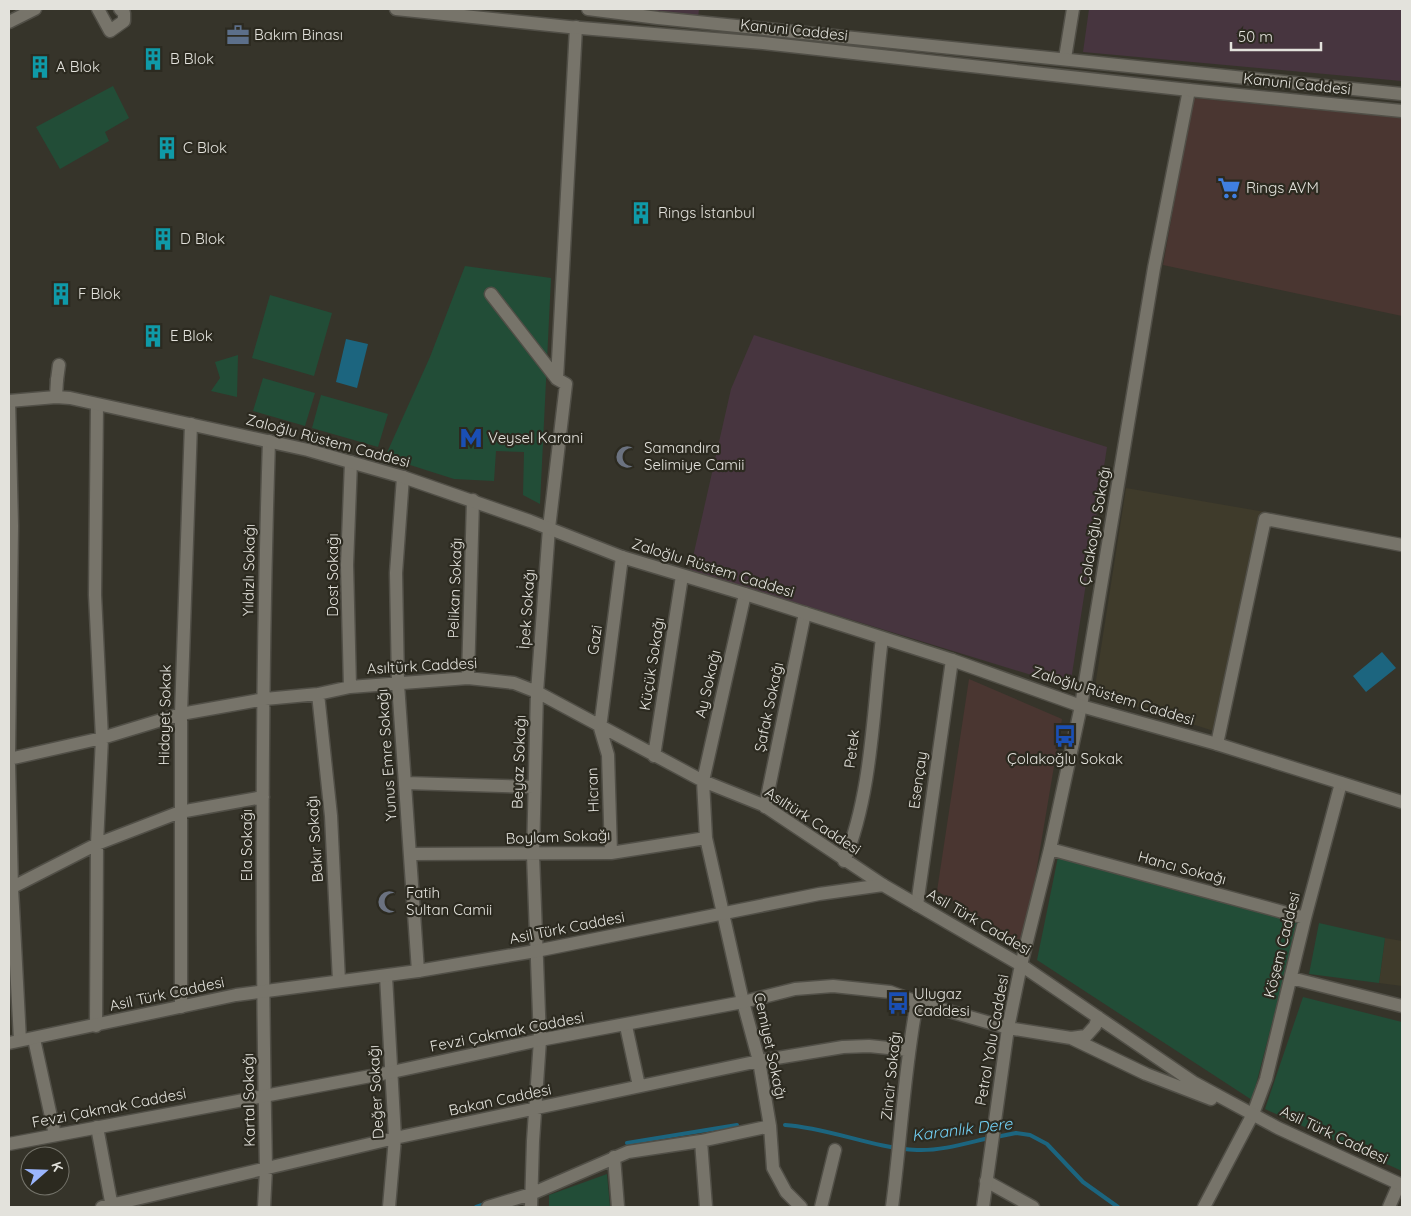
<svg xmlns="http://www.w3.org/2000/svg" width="1411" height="1216" viewBox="0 0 1411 1216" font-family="Quicksand,sans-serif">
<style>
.commercial{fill:#4a3631}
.industrial{fill:#47353f}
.built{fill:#3f3b2b}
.green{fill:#224d37}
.water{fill:#1c657f}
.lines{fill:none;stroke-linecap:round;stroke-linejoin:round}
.stream{stroke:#1c657f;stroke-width:4}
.street-casing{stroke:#514f47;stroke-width:15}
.secondary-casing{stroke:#514f47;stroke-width:15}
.street{stroke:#77746a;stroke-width:12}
.secondary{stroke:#77746a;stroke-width:12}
.labels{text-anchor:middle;stroke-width:4.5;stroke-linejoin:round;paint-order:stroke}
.street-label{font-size:15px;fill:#e3e2dc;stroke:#2c2a20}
.poi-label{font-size:15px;fill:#e3e2dc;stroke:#2c2a20;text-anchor:start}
.water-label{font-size:16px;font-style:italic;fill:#73d2f7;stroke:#2c2a20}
</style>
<rect width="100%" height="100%" fill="#36342a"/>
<!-- commercial -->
<path class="commercial" d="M1193,98L1402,118V316L1163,265Z
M969,679L1062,719L1024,944L937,891Z"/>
<!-- industrial -->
<path class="industrial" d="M614,9H699L698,18Z
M1089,9H1402V81L1083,52Z
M754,335L1107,447L1070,687L690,570L731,389Z"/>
<!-- built -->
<path class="built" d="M1126,488L1265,512L1217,732L1094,693Z
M1385,938L1402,941V986L1379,983Z"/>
<!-- green -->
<path class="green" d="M113,86L129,118L105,132L109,141L60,169L36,127Z
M465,266L551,278L540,504L523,495L524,452L496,451L494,481L454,479L385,457L430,357Z
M270,295L332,313L314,376L252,358Z
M238,355L237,397L211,391L220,378L215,362Z
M263,378L315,393L305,426L253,411Z
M321,395L388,414L378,447L312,428Z
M1058,857L1298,923L1252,1100L1037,960Z
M1319,923L1385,938L1379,983L1309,974Z
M1303,997L1402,1022V1171L1265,1109Z
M607,1174L610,1207H549V1195Z"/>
<!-- water -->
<path class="water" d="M346,339L368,344L357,388L336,382Z
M1382,652L1396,668L1366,692L1353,676Z"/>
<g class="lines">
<!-- stream -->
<path class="stream" d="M785,1125C830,1128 872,1148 917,1150C941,1151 967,1143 989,1138
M996,1137L1016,1133L1030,1135L1047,1144L1083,1182L1118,1207
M627,1143L737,1125
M476,1207L485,1204"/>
<defs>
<path id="street" d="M98,9L110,31L124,21V13L120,9
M9,22L35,9
M1065,58L1073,9
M491,294L557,379
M57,380L59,365
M403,477L396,573L398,684L418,971
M745,594L703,781L706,838L743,1002L759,1061L770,1126L773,1168L786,1192L801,1207
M468,678L473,500
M350,687L347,565L351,462
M318,694L331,816L339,981
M1217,744L1265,519L1402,545
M9,752L12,526L9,401
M654,756L682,576
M9,759L102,738L181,714L265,699L318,694L350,687L468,678L514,683L537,692L703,781L763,805L883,885
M9,765L12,888L20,1040
M406,783L533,787
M765,807L805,613
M1050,849L1305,918
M611,853L608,755L600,728L622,557
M411,854L611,853L706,838
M844,861C872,795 873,709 882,638
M9,889L97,844L180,812L263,797
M917,905L952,660
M1021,965L1050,849L1081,706L1154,268L1189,90
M386,976L395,1138L389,1207
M1291,978L1402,1006
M181,1007V714L191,424
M96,1026L97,844L102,738L95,595L97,405
M626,1026L639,1086
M34,1039L55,1135
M97,1127L112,1207
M701,1141L706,1207
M614,1157L618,1207
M986,1181L1033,1207
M102,1207L395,1138L759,1061L843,1047L869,1046L908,1050
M264,1207L266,1169C261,926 261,684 269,441
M488,1207L531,1194L628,1152L701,1141L770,1126
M531,1207L533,1141L540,1040L533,855L537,692L549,528L566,384L557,379L576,27
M821,1207L835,1150
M892,1207C901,1139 904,1070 917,1002
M1204,1207L1253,1114L1266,1079L1305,918L1341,783
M1389,1207L1399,1184"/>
<path id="secondary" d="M396,9L569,27L763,43L1189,90L1402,111
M588,9L658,18L1402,94
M56,397L57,380
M9,401L56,397L70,398L308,450L403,477L530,521L622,557L745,594L952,660L1081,706L1217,744L1402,802
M1071,1038L1086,1036L1095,1026L1098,1017
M9,1043L236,995L418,971L536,951L819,894L883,885L1021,965L1193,1082L1278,1128L1402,1185
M9,1144L392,1072L540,1040L743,1002L795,989L833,986L890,992L917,1002L1008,1028L1071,1038L1146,1074L1211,1099
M983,1207L1008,1028L1021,965"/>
</defs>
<!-- street casing -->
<use href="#street" class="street-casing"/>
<!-- secondary casing -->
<use href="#secondary" class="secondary-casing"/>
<!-- street -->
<use href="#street" class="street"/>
<!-- secondary -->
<use href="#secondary" class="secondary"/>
</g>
<!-- icons -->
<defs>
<symbol id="office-bare" viewBox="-9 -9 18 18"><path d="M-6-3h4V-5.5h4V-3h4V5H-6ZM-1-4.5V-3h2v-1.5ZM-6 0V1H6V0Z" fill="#5c6f8a" stroke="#2c2a20" stroke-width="2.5" paint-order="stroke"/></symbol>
<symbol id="building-bare" viewBox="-9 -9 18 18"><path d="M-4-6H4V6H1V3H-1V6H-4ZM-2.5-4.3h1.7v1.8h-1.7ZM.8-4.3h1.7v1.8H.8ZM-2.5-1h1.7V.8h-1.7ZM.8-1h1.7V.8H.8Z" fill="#0f9aa8" stroke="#2c2a20" stroke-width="2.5" paint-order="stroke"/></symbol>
<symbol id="supermarket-bare" viewBox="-9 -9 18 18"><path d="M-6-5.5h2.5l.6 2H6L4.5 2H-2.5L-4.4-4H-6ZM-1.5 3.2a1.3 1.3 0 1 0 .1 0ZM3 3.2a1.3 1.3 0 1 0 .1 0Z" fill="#3f7fe0" stroke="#2c2a20" stroke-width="2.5" paint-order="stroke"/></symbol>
<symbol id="metro-bare" viewBox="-9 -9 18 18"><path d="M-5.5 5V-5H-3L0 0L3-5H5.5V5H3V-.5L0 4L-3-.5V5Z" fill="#1a4fb4" stroke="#2c2a20" stroke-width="2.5" paint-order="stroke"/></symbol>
<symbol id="mosque-bare" viewBox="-9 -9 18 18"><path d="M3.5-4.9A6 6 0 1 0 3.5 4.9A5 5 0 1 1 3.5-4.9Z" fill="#6b7280" stroke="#2c2a20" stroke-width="2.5" paint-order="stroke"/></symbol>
<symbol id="bus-bare" viewBox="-9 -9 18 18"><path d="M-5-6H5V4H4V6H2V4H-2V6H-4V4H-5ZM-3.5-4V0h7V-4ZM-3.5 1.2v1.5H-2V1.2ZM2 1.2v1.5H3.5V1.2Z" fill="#1a4fb4" stroke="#2c2a20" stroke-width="2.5" paint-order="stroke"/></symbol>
</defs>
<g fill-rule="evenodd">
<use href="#office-bare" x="222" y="19" width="32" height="32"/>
<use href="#building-bare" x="137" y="43" width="32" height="32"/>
<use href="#building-bare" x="24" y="51" width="32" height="32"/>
<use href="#building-bare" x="151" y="132" width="32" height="32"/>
<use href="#supermarket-bare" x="1213" y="172" width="32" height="32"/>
<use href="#building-bare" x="625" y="197" width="32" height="32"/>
<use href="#building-bare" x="147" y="223" width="32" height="32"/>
<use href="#building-bare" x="45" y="278" width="32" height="32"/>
<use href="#building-bare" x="137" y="320" width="32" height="32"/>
<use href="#metro-bare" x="455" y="422" width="32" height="32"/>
<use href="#mosque-bare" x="611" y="441" width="32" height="32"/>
<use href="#bus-bare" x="1049" y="720" width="32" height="32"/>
<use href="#mosque-bare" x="373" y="886" width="32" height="32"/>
<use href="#bus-bare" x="882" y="987" width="32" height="32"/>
</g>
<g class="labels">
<!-- street labels -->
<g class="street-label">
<text transform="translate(794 30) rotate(6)" y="5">Kanuni Caddesi</text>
<text transform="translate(1297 84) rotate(6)" y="5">Kanuni Caddesi</text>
<text transform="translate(328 441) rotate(15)" y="5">Zaloğlu Rüstem Caddesi</text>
<text transform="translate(1095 526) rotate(-80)" y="5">Çolakoğlu Sokağı</text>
<text transform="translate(713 568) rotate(17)" y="5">Zaloğlu Rüstem Caddesi</text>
<text transform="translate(249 570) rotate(-89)" y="5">Yıldızlı Sokağı</text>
<text transform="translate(333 575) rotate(-90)" y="5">Dost Sokağı</text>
<text transform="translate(455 588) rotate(-88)" y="5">Pelikan Sokağı</text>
<text transform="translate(527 609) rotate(-86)" y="5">İpek Sokağı</text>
<text transform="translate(595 640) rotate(-82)" y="5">Gazi</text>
<text transform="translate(652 664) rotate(-81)" y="5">Küçük Sokağı</text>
<text transform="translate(422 666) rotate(-3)" y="5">Asıltürk Caddesi</text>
<text transform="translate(708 684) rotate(-77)" y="5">Ay Sokağı</text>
<text transform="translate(1113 696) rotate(17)" y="5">Zaloğlu Rüstem Caddesi</text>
<text transform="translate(769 707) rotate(-78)" y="5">Şafak Sokağı</text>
<text transform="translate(165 715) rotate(-89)" y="5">Hidayet Sokak</text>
<text transform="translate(852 749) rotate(-83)" y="5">Petek</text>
<text transform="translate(387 755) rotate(-94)" y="5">Yunus Emre Sokağı</text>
<text transform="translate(519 762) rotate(-88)" y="5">Beyaz Sokağı</text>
<text transform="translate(918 780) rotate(-82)" y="5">Esençay</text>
<text transform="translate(593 790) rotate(-92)" y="5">Hicran</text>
<text transform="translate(813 821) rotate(33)" y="5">Asıltürk Caddesi</text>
<text transform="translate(558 837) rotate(-2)" y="5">Boylam Sokağı</text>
<text transform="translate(315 839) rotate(-94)" y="5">Bakır Sokağı</text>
<text transform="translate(247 845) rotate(-90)" y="5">Ela Sokağı</text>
<text transform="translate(1182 868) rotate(15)" y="5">Hancı Sokağı</text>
<text transform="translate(979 922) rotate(30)" y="5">Asil Türk Caddesi</text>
<text transform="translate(567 928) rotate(-11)" y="5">Asil Türk Caddesi</text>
<text transform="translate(1282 945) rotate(-76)" y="5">Köşem Caddesi</text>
<text transform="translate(167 994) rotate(-12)" y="5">Asil Türk Caddesi</text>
<text transform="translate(507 1032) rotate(-11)" y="5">Fevzi Çakmak Caddesi</text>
<text transform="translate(992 1040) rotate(-80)" y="5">Petrol Yolu Caddesi</text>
<text transform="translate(770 1046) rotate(78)" y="5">Cemiyet Sokağı</text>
<text transform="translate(891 1076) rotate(-84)" y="5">Zincir Sokağı</text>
<text transform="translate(376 1092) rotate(-93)" y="5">Değer Sokağı</text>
<text transform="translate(249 1100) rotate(-91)" y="5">Kartal Sokağı</text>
<text transform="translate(500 1100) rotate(-12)" y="5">Bakan Caddesi</text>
<text transform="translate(109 1108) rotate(-11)" y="5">Fevzi Çakmak Caddesi</text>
<text transform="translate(1334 1135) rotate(25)" y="5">Asil Türk Caddesi</text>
</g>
<!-- poi labels -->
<g class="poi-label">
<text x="254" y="40">Bakım Binası</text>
<text x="170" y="64">B Blok</text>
<text x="56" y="72">A Blok</text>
<text x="183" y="153">C Blok</text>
<text x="1246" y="193">Rings AVM</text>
<text x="658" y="218">Rings İstanbul</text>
<text x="180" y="244">D Blok</text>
<text x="78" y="299">F Blok</text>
<text x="170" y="341">E Blok</text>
<text x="488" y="443">Veysel Karani</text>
<text x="644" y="453">Samandıra<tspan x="644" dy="17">Selimiye Camii</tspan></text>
<text x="1065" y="764" text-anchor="middle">Çolakoğlu Sokak</text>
<text x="406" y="898">Fatih<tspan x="406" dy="17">Sultan Camii</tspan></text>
<text x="914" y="999">Ulugaz<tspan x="914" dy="17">Caddesi</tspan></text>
</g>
<!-- water labels -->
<g class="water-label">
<text transform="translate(962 1129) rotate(-7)" y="6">Karanlık Dere</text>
</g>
</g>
<!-- border -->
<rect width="1411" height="1216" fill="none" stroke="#e3e2dc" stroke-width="20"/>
<!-- north arrow -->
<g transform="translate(45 1171) rotate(70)"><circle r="24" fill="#2c2a20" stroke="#75746b"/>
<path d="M0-4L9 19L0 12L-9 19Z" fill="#9ab5fd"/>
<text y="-8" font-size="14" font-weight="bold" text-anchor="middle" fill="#e3e2dc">K</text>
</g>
<!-- scale -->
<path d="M1231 42v8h90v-8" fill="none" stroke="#e3e2dc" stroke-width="2.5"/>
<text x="1238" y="42" font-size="15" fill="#e3e2dc" stroke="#2c2a20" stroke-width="4" paint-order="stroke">50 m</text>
</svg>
